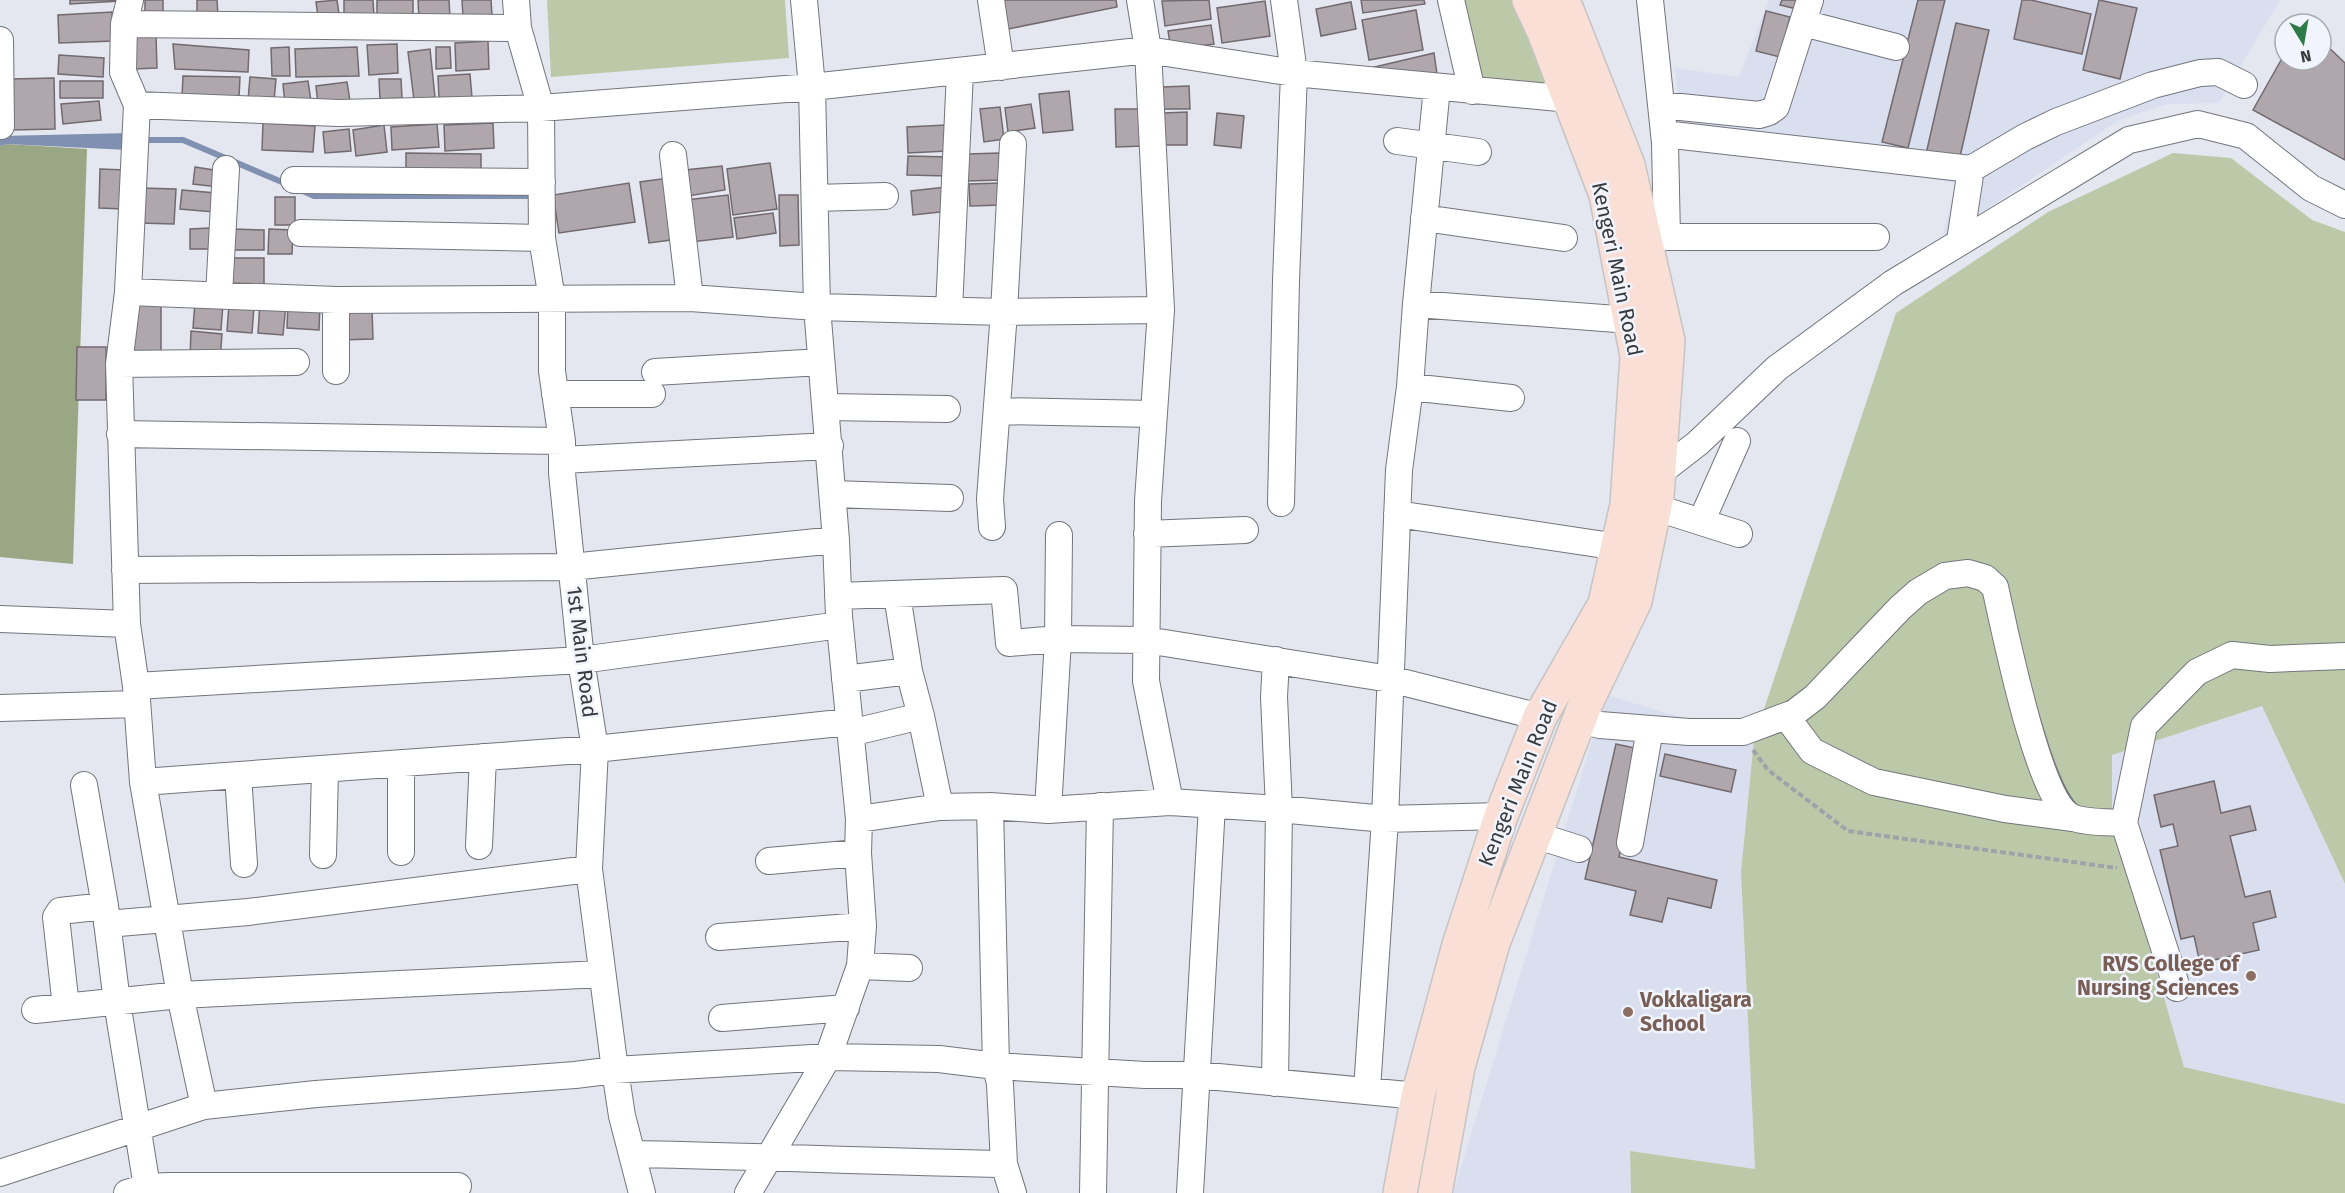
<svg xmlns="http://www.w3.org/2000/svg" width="2345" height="1193" viewBox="0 0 2345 1193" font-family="'Fira Sans',sans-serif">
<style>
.built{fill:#dadfef}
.green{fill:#bcc9a9}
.forest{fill:#99a784}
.water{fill:#8090b1}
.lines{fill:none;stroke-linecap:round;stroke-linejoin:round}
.stream{stroke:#8090b1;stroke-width:6}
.building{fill:#afa7ac;stroke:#726a6f;stroke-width:1.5}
.minor-casing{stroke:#73757d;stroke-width:28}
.major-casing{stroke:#c4c4c5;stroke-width:36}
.path{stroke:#9fa2a8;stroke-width:4;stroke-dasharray:6 3;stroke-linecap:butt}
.minor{stroke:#fff;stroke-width:26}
.major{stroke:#fadfd7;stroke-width:33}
.education-dot{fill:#8d6e63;stroke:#f1f4fc;stroke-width:2}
.labels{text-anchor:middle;stroke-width:5;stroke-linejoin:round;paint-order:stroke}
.street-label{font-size:21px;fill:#393a3e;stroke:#f1f4fc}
.education-label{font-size:21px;font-weight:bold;fill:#785e54;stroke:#f1f4fc;text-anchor:end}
</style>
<rect width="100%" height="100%" fill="#e4e7ef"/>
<!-- built -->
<path class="built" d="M1769,0H2280L2219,103L2168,104L2119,120L1942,239L1956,183L1917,177L1683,149L1675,68L1739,77Z
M1606,695L1754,739L1741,872L1755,1169L1630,1151L1631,1193H1453Z
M2262,706L2345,884V1104L2184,1068L2112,818L2111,755Z"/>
<!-- green -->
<path class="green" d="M547,0H785L789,58L551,77Z
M1460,0H1512L1546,85L1481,84Z
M2173,153L2231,158L2312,220L2345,232V884L2262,706L2112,755V818L2184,1067L2345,1104V1193H1631L1630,1151L1755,1169L1741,872L1754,739L1896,313L2048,212Z"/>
<!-- forest -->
<path class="forest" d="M7,144L87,149L73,564L0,557V146Z"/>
<!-- water -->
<path class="water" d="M130,133L128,150L7,144L0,146V136Z"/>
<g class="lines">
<!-- stream -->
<path class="stream" d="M140,140H183L289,185
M301,190L314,196H533"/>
</g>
<!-- building -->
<path class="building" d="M70,0H120V1L70,4Z
M145,0H163V15H145Z
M197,0H217L218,16L197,17Z
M337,0L340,21L319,24L316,2Z
M344,0H373L374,17L344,19Z
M377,0H413V18L377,17Z
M418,0H449L450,18L419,19Z
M462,0H491L492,15L463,17Z
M996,0H1116L1117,7L1003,30Z
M1209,0L1211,19L1165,26L1162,1Z
M1361,0H1424L1425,4L1363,13Z
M1782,0H1799L1797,9L1780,5Z
M1918,0H1945L1908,148L1882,142Z
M2022,0H2031L2091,14L2082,54L2014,39Z
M2099,0L2137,8L2120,79L2083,70Z
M1265,1L1270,36L1222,43L1217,8Z
M1351,2L1356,29L1321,36L1316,9Z
M1416,10L1423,50L1369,60L1362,20Z
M1766,11L1790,17L1780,57L1756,51Z
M112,12L114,41L59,43L58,15Z
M1956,23L1989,30L1959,161L1926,154Z
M1211,25L1214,44L1171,50L1168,31Z
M156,35L157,68L133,69L132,36Z
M2321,40L2345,63V160L2253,110L2285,53V60H2321Z
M488,41L489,69L456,71L455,43Z
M173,44L249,50L248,72L175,69Z
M397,44L398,73L369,75L367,45Z
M289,47L290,76H272L271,48Z
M357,47L359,76L296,77L295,49Z
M436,47H450L451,68L436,69Z
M430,49L435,97L414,100L408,52Z
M1434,53L1438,81L1362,70Z
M59,55L104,58L103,77L58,74Z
M470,74L472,98L439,99L438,76Z
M183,76L240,77L239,97H182Z
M250,77L276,79L274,101L248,100Z
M54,78L55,129L12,130L11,79Z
M379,79H401L402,98L380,99Z
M60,81H103V98H60Z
M308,81L311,101L285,105L283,84Z
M347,82L350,101L318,105L316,86Z
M1189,86L1190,109H1163L1162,87Z
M1069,91L1073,130L1043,133L1039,94Z
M99,101L101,120L63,124L61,104Z
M1031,104L1035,128L1008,132L1005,108Z
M1000,107L1004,139L984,142L980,109Z
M1115,109H1143L1144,146L1116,147Z
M1187,112V145H1165L1164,113Z
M1217,113L1244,116L1241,148L1214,145Z
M263,123L315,126L313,152L262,150Z
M493,123L494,148L445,151L444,125Z
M437,124L439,147L392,150L391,127Z
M384,125L387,152L356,156L353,130Z
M946,125L947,151L908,153L907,127Z
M349,129L351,151L325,153L323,132Z
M406,153L481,154V178L406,177Z
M1000,153V180L968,181L967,154Z
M908,156L949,157V176L907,175Z
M770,163L777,209L733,215L727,169Z
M722,166L725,190L688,196L685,170Z
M195,167L220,171L218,187L193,184Z
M100,169L125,170L124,209L99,208Z
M668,178L678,239L649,243L640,182Z
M629,183L635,222L559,233L553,195Z
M1001,183L1002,205L970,206L969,184Z
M946,187L949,211L913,215L911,191Z
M140,188L176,189L174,224L138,223Z
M182,190L216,193L214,212L180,209Z
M728,195L733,237L691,242L686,200Z
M779,195H798L799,245L780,246Z
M275,197H295V225H275Z
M773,213L776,233L737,239L734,218Z
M210,228L211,249H190V229Z
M232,229L264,230V250H232Z
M269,229L293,230L292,254H268Z
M228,258H264V284L228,283Z
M132,302H161V357H132Z
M195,302L223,304L221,330L193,328Z
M260,302L286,304L283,335L258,333Z
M288,303L320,304L319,330L287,328Z
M229,304L254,306L252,333L227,331Z
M372,309L373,339L339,340L338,310Z
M191,331L222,334L220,360L190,358Z
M77,347H106V400H76Z
M1616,744L1644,750L1619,857L1717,880L1711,908L1668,898L1662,922L1630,915L1636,891L1585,879Z
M1665,754L1736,770L1731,792L1660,776Z
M2214,781L2221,813L2250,806L2256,830L2230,836L2245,897L2270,891L2276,917L2253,923L2259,950L2200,963L2194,936L2181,939L2160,850L2178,846L2173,824L2161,827L2154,795Z"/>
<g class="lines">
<defs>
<path id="minor" d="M516,0L518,28L541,108L542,238L552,299V371L562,441V473L581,660L595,749L589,869L615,1070L622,1116L642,1193
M991,0L1001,67
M1451,0L1472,91
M1650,0L1665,143L1667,237H1876
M1803,23L1896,47
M124,24L518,28
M0,40L1,126
M137,105L339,113L541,108L812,87L1148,50L1294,73L1570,99
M1661,105L1759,115L1769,112L1776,107L1810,0
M1664,134L1971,169L2025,137L2056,122L2153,85L2200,73L2218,72L2244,85
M1397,141L1478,152
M673,155L690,298
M294,180L542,182
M815,198L885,196
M1424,218L1564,238
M301,233L542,238
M1960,241L1971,169
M128,292L336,300L690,298L817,307L1004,312L1161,310
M219,295L226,169
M336,300V371
M1416,304L1630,320
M949,310L960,72
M119,364L296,362
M655,372L821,362
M1410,387L1511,398
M555,394H652
M826,407L947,409
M997,411L1154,414
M120,434L562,441
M562,460L830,446
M1647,480L1658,474L1698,443L1777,368L1893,283L2129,140L2198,124L2246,136L2311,188L2345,205
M833,494L950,498
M1281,503L1286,281L1294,73L1284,0
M1654,507L1739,534
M1397,514L1618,547
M1701,522L1737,441
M992,527L990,499L1004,312L1013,144
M1147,534L1245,530
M125,570L571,567L836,540
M838,596L1004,590L1009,643L1058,639L1059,535
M0,619L127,624L119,364L128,292L137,105L123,72L124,24L130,0
M127,624L136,686L143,782L180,995L204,1106L316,1094L575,1075L615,1070L828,1057L939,1059L996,1066L1145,1075H1197L1418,1096
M845,679L909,671
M136,686L581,660L840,625
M0,708L137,704
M921,716L940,807
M1786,716L1812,751L1874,782L2005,809L2073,818
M1579,720L1600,725L1689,732H1743L1794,713L1815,697L1900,608L1918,592L1945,576L1968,573L1985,578L1995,587C2004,626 2039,806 2074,818C2087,823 2110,822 2124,823
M850,733L921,716L909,671L897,595
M401,763V852
M238,775L244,864
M143,782L595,749L849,722
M84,785L105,906L117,1002L147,1187
M1170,802L1279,809L1385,819L1501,816
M990,806L996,1066L1000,1084L1004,1164L1013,1193
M1048,810L1058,639L1146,640L1390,679L1540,717
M859,819L940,807L990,806L1048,810L1170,802L1146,681L1148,501L1161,310L1148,50L1140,0
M1535,835L1579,849
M1630,843L1650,729
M479,846L483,757
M323,855L325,769
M769,861L858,853
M107,924L248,912L589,869
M719,937L863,926
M860,966L909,968
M2177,988L2124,823L2144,726L2197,672L2232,655L2270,659L2345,656
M66,1007L56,917L60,911L105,906
M35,1010L180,995L601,974
M722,1018L846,1008
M1275,1083L1279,809L1274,697L1276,660
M1367,1090L1385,819L1399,470L1410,387L1416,304L1437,87
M633,1154C757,1156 880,1162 1004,1164
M0,1173L204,1106
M127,1193L147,1187L169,1186H458
M748,1193L828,1057L860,966L863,926L858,853L859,819L839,616L836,540L817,307L812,87L804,0
M1093,1193L1100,806
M1190,1193L1212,805"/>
<path id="major" d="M1400,1193L1418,1096L1459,945L1501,816L1540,717L1605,604L1627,505L1637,356L1606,195L1544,32L1529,0
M1435,1193L1458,1067L1493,943L1585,705L1635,601L1657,496L1668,341L1628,165L1563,0"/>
</defs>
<!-- minor casing -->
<use href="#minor" class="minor-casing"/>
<!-- major casing -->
<use href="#major" class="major-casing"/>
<!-- path -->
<path class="path" d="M1753,750L1768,770L1848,831L2117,868"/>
<!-- minor -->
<use href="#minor" class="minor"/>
<!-- major -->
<use href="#major" class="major"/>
</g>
<!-- markers -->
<g class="education-dot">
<circle cx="2251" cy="976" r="6"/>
<circle cx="1628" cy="1012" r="6"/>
</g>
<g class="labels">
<!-- street labels -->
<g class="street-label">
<text transform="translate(1617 269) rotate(78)" y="7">Kengeri Main Road</text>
<text transform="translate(582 652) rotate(83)" y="7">1st Main Road</text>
<text transform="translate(1518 783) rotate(-68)" y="7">Kengeri Main Road</text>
</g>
<!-- education labels -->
<g class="education-label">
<text x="2239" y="971">RVS College of<tspan x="2239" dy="24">Nursing Sciences</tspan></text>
<text x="1640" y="1007" text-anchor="start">Vokkaligara<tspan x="1640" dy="24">School</tspan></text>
</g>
</g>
<!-- north arrow -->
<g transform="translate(2303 42) rotate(169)"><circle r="28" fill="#f1f4fc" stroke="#a7aab0" stroke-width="1.5"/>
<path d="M0-4.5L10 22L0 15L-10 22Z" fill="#2e7a49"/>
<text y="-9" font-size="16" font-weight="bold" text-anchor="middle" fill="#393a3e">N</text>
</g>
</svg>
